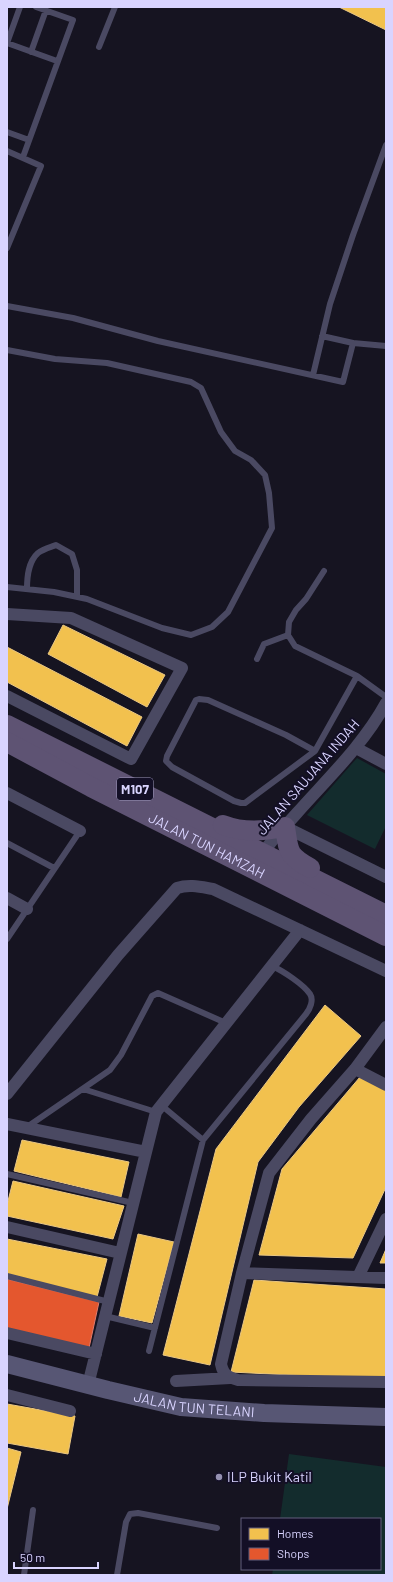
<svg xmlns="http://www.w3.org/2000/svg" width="393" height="1582" viewBox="0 0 393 1582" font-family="Barlow,sans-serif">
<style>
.green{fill:#132c2d}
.homes{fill:#f2c14e;stroke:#eac783}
.shops{fill:#e4572e;stroke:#e17c6d}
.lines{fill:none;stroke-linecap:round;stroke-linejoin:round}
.lane{stroke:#4a4962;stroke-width:6}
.street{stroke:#4a4962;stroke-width:12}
.secondary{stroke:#575674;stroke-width:18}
.primary{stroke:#5e5373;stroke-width:20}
.poi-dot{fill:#9591b1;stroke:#130f26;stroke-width:1.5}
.labels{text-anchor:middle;stroke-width:4;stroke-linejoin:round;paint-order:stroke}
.shield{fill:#130f26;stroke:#9e99be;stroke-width:1}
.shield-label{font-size:13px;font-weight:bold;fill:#d9d4ff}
.street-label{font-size:14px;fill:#d9d4ff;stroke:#130f26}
.poi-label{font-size:14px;fill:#d9d4ff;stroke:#130f26;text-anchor:start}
</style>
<rect width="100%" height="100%" fill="#161421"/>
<!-- green -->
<path class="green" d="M357,758L386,774V826L375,849L307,815Z
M289,1454L386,1467V1575H272L273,1569H380V1519H280Z"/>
<!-- homes -->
<path class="homes" d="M339,7H386V30Z
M63,625L165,675L147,707L48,654Z
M7,647L142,717L127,746L7,682Z
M325,1005L361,1036L299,1107L258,1162L210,1365L163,1355L216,1149Z
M360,1077L386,1090V1187L353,1258L259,1255L282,1169Z
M22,1140L129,1162L121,1197L14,1171Z
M13,1181L124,1206L113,1239L7,1216V1205Z
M138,1234L174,1242L152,1323L119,1316Z
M7,1239L107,1259L97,1297L7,1274Z
M386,1249V1263H380Z
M254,1280L386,1289V1380L231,1372Z
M7,1404L75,1416L68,1454L7,1443Z
M7,1448L21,1452L7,1509Z"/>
<!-- shops -->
<path class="shops" d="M7,1279L99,1302L89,1348L7,1330Z"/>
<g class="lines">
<!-- lane -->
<path class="lane" d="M7,43L57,61
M7,43L20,7
M99,47L115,7
M31,52L46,10
M7,132L29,140
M7,151L41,166L7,248
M23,157L73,20L36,7
M7,306L73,318L158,341L343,382L353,343L386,346
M322,336L353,343
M7,350L55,359L107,363L191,382L201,388L221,432L235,451L251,460L265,475L269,493L272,528L228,612L212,627L191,635L162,628L87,599L54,592L7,587
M313,375L330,304L353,235L386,145
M324,571L306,599L296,610L289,622L288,635L295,646L357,676L386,697
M27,589C27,577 28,562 38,553C43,549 51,547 56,545L72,554L77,570V596
M257,659L264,644L288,635
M315,751L286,735L208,700L199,699L196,700L167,756L166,761L172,767L234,801L241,803H245L315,751L357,676
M7,843L54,868
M7,939L80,831
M83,1089L156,1112
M161,1105L203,1140
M27,1127L110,1070L121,1055L152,996L158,993L226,1023
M7,1174L133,1203
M7,1276L109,1302
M105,1316L155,1328
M149,1351L203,1140L306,1014C310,1009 314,1000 310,994C303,984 283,971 272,966
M24,1575L33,1510
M117,1575L126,1522L130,1514L138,1513L217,1528"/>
<!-- street -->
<path class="street" d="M7,614L71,618L182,668L131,759L7,696
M356,748L386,764
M7,793L80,831
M285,827L386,877
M260,859C269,841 284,828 297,813C328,778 363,745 386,703
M7,898L27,909
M386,1027L355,1069L311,1119L269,1173L242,1273L221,1364C223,1374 227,1377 238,1380L386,1382
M355,1069L386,1085
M7,1094L118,955L177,888C189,884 201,887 213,889L386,971
M7,1124L146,1152
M7,1227L120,1253
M242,1273L386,1278
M358,1277L386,1219
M7,1333L96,1354
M176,1381L230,1378
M88,1385L156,1112L300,930
M7,1395L70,1411"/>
<!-- secondary -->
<path class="secondary" id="s1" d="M7,1364L108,1390L181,1407L264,1413L386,1417"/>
<!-- primary -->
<g class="primary">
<path d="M7,725L386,915"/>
<path id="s2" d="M7,742L91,787L386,936"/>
<path d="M223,825C244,833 263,831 285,827C289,852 287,855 310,868"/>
</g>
</g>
<!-- markers -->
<circle class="poi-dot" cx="219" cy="1477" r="4"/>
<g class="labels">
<!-- shield labels -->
<rect class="shield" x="117" y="778" width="36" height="22" rx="3"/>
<g class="shield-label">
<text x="135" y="794">M107</text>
</g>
<!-- street labels -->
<g class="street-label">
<text transform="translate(308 777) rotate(-49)" y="5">JALAN SAUJANA INDAH</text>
<text dy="5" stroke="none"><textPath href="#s2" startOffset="225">JALAN TUN HAMZAH</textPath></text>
<text dy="5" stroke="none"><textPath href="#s1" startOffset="192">JALAN TUN TELANI</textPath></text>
</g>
<!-- poi labels -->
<g class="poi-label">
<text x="227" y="1482">ILP Bukit Katil</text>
</g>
</g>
<!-- border -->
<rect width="393" height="1582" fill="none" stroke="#d9d4ff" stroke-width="16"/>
<!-- legend -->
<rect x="241" y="1518" width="140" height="52" fill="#130f26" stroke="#625e7d"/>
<rect x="249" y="1528" width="20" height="12" fill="#f2c14e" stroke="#625e7d"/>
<text x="277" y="1538" font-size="12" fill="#d9d4ff">Homes</text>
<rect x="249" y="1548" width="20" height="12" fill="#e4572e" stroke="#625e7d"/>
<text x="277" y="1558" font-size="12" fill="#d9d4ff">Shops</text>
<!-- scale -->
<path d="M14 1562v6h84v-6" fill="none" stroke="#d9d4ff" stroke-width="2"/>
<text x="20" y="1562" font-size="12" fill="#d9d4ff" stroke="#130f26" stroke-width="3" paint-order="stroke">50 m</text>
</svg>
